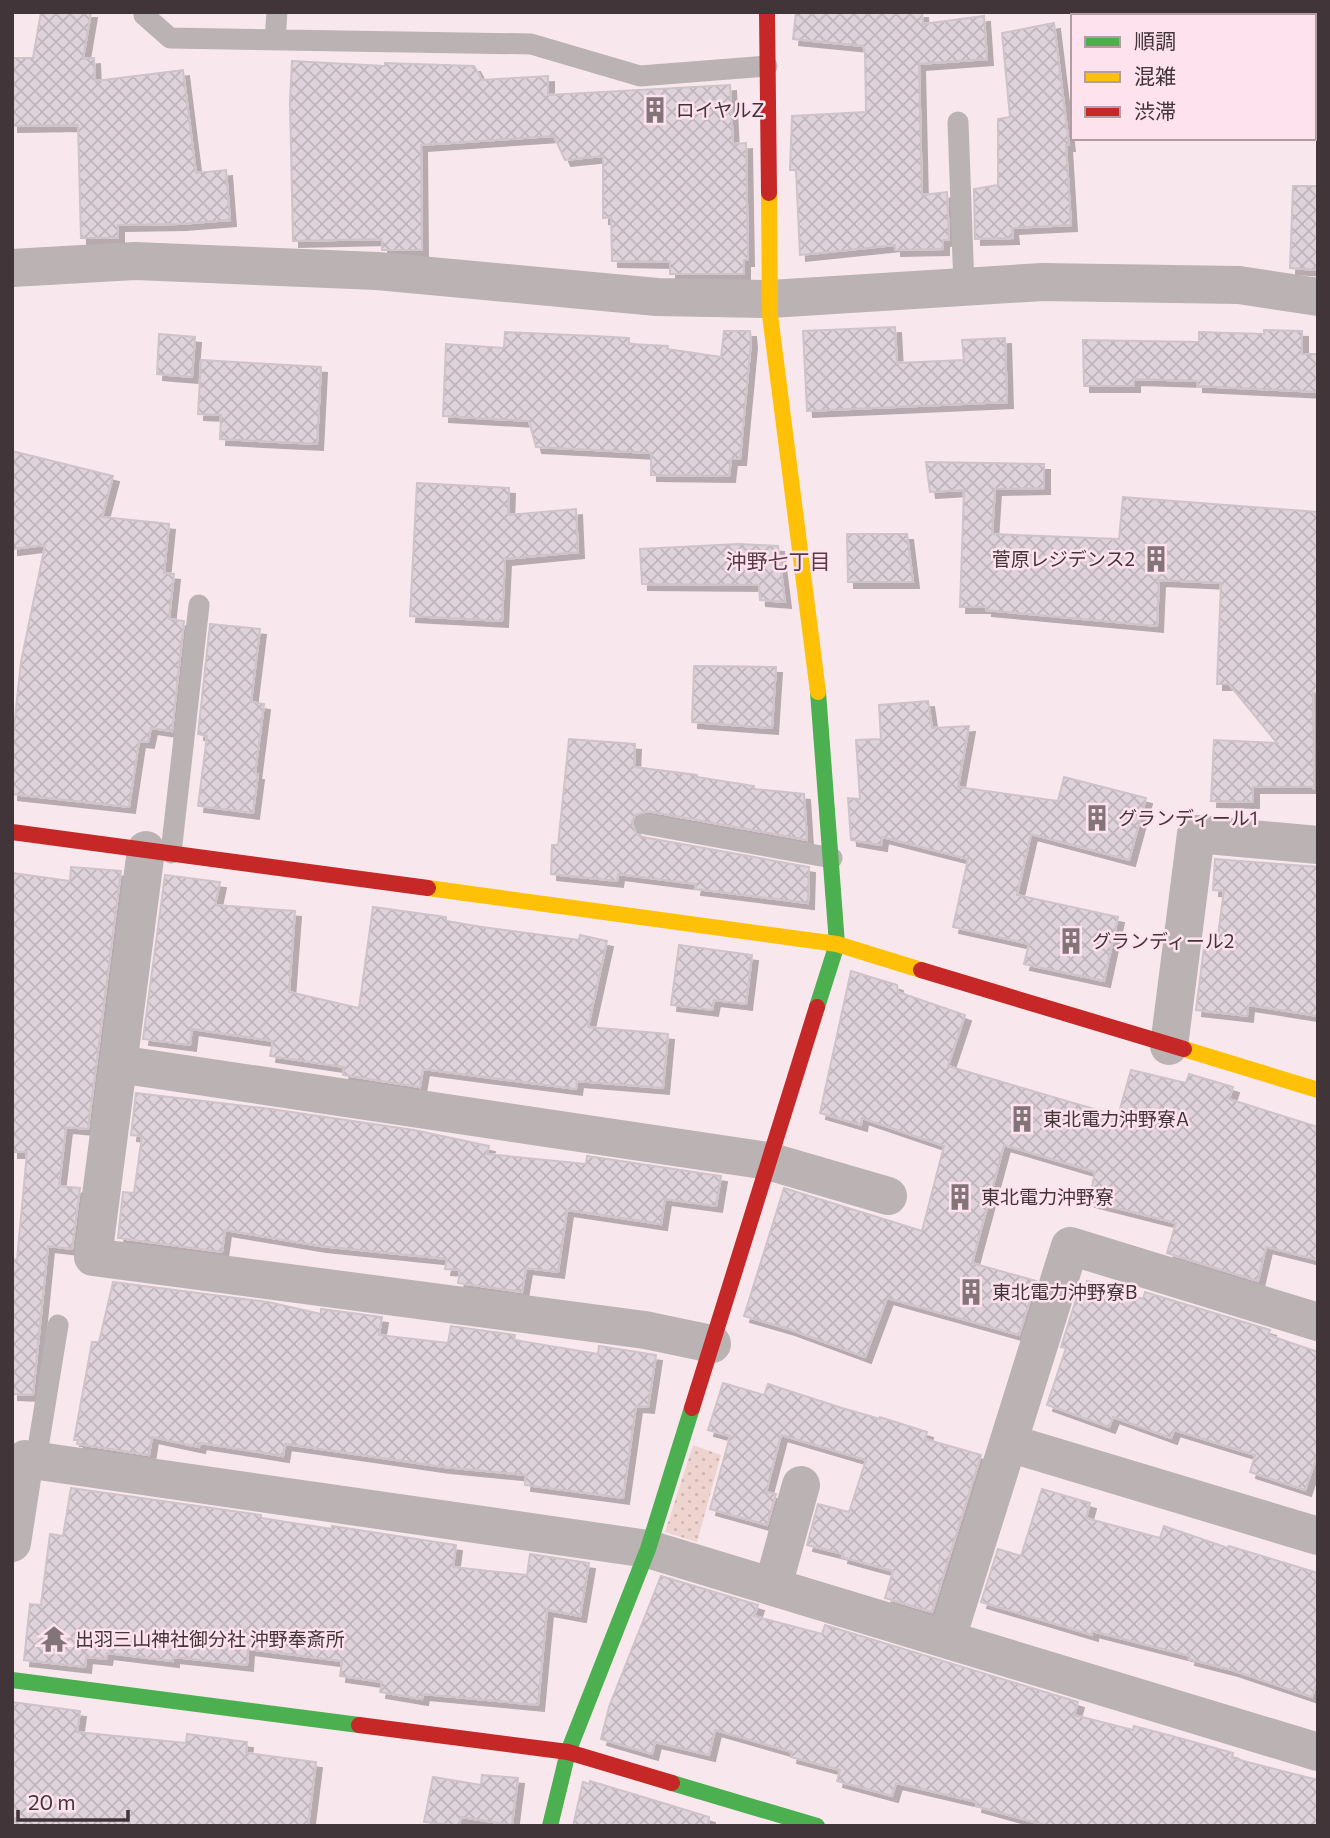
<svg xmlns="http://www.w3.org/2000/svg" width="1330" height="1838" viewBox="0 0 1330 1838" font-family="Commissioner,'Noto Sans JP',sans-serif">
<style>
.park{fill:url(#park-dots)}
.building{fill:url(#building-cross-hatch);stroke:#cfc3ca;stroke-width:2;filter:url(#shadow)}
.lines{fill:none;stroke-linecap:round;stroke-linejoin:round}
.lane{stroke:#bbb2b3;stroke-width:21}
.street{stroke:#bbb2b3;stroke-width:38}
.fast{stroke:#4caf50;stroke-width:16}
.slow{stroke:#ffc107;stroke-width:16}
.jam{stroke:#c62828;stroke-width:16}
.labels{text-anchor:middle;stroke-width:5;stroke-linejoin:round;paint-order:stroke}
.poi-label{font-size:19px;fill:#42353a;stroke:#fee2ed;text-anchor:start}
.neighbourhood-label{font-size:21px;fill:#573b47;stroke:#fee2ed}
</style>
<defs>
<pattern id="park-dots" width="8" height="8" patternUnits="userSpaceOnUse" patternTransform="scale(1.75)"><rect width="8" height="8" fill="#efd3cf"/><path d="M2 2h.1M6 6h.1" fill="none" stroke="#ceb6b2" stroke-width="1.8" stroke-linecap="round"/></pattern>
<pattern id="building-cross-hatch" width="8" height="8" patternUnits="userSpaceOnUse" patternTransform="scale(1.75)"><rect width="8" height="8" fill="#dfd2da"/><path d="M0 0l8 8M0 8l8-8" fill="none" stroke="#c1b5bc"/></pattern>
<filter id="shadow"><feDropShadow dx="6" dy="6" stdDeviation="0" flood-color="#0004"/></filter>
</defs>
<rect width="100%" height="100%" fill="#f8e8ee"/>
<!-- park -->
<path class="park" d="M693,1445L721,1455L697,1542L665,1532Z"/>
<!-- building -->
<path class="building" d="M41,12H91L83,59L94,58L95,81L183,70L196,173L226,170L230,220L180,224L118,225V238H81L78,125L12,126V58H33Z
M796,12H922L923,24L984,16L987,59L919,64L922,195L947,192L949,240H943V249L895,250V245L800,255L796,170H790L792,116L866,112L865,52L863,46L793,39Z
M1054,23L1069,145H1066L1071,225L1012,228L1013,238L975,239L974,189L998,185V119L1010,117L1002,33Z
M292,61L385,66V63L474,66L482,80L548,76V95L730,85L733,144L746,143L748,260H744V274H670V262L612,261L611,217L603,218V156L565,160L554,136L421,145L422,250H382V239L293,241L290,102Z
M1293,186H1318V270L1290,268Z
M895,327L897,363L964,360L962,340L1005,338L1007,402L807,411L803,331Z
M1264,330L1302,331V354H1318V392L1197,386V381L1134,379V386H1084L1083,340L1199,342V332L1264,334Z
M724,331H750L751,342L740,459H731L729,476L651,475V453L536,447L529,421L443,416L446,344L504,348L505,332L595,336L629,338V344L668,346L667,349L721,357Z
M159,334L195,337L192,377L157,374Z
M201,360L321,367L317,444L220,439L221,415L198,414Z
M12,451L113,476L102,517L169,524L164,573L174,574L169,619L184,621L172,731L151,728L148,742L139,741L129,807L12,794V746L21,662L45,545L12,549Z
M926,462L1044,464V488L995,489L992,534L1119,539L1123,497L1318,512V693H1313L1314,789L1313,787H1253V802L1211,801L1214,740L1277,743L1229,684H1217L1221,583L1159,580L1157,626L986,610V607H960L964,490L930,492Z
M417,483L509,488L508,515L576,509L578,552L505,559L502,621L410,616Z
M847,534H907L913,582H848Z
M739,544L778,546L785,602L760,600L759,585L642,584L640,549Z
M210,624L260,629L251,702L264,704L255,774H258L253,813L198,806L207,736L198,734Z
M694,666L776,667L772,728L692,722Z
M928,701L932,728L969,726L958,787L1058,801L1064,777L1146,798L1129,860L1031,834L1017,895L1118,917L1104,981L1024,964L1029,944L953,927L968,859L882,837L881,845L851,840L848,798L860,799L856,740L881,739L879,705Z
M569,739L635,744L634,767L697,775V777L754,786V789L804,794L807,840L647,811L635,815L632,822L636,834L643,837L809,867L808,903L695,889L696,884L618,874L617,881L551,874L552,845H558Z
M1215,859L1318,867V1016L1248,1005L1247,1016L1196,1010L1204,947L1216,949L1224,891L1213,890Z
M71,867L121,871L88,1129L66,1127L59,1186L80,1188L72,1249L48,1246L33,1395L12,1394V1259L17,1260L27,1152H12V873L70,881Z
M165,875L220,882L215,905L295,911L289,992L359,1008L373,907L446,917V921L482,927L579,940L580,935L607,941L588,1027L668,1034L663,1088L577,1081L576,1089L423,1069L420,1087L343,1075L344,1067L270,1056L273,1041L192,1029L190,1045L143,1039Z
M679,945L752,955L746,1004L714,1000L712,1010L671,1005Z
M851,971L897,985L898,992L965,1015L948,1066L1118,1116L1131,1070L1186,1083L1189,1074L1233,1087L1229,1099L1318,1127V1260L1266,1247L1258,1281L1167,1253L1176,1223L1089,1201L1095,1172L1004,1145L972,1263L1036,1281L1019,1335L887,1298L865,1357L789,1329L744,1316L784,1188L922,1231L944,1146L862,1118L861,1125L820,1113Z
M136,1093L271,1109L414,1130L489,1146L487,1154L586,1164L587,1156L721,1176L716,1206L665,1199L661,1224L567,1210L558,1272L526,1268L522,1292L458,1283L460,1270L445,1269L447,1259L320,1246L225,1230L222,1252L118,1238L123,1192L134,1193L142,1136L131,1135Z
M1087,1281L1143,1299L1145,1292L1270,1330L1268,1335L1318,1352V1453L1305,1490L1250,1472L1255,1455L1174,1430L1171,1438L1113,1417L1109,1427L1047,1405L1066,1348L1061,1347L1078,1293L1083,1294Z
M113,1282L268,1302L321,1314V1309L382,1317L379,1335L448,1343L451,1326L515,1335L514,1340L598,1354L599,1346L656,1355L648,1407L636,1406L623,1498L525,1485L526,1475L444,1467L285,1444L283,1456L200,1443L199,1447L152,1437L149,1455L77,1444L78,1440H74L92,1342H99Z
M723,1383L764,1395L768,1384L842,1408L880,1419V1417L927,1432L925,1439L981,1455L932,1612L885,1598L893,1571L842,1557L843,1554L807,1545L818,1504L849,1512L866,1460L781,1435L766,1492L776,1494L767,1525L710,1509L730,1436L708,1430Z
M71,1488L261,1515V1518L332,1529V1526L456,1545L453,1567L527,1575L530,1554L589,1563L580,1616L547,1610L538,1705L423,1694L422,1699L380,1692L382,1682L340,1676L342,1661L248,1649L247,1665L173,1657V1661L107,1653L106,1659L86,1657L85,1667L24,1660L30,1604L41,1605L50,1534L63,1536Z
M1042,1489L1090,1503L1086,1518L1160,1538L1164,1526L1228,1548L1229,1546L1318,1573V1679L1312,1697L1232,1670L1189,1659L1190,1656L1092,1631V1635L981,1602L998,1549L1021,1556Z
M661,1576L758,1605L754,1616L822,1634L825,1625L1078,1702L1074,1715L1133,1730L1134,1726L1183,1739L1233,1753L1232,1758L1318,1780V1826H1048L976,1806L977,1802L896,1783L892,1796L837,1781L840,1770L791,1757L792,1752L715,1730L709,1755L655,1742L652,1754L601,1739L609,1707Z
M12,1702L80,1711L77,1732L186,1743L187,1734L247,1742L246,1753L316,1762L308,1826H12Z
M482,1775L518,1778L512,1825L461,1817L459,1826L424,1822L433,1777L481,1785Z
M590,1781L709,1817L708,1826H573L583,1782L590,1784Z"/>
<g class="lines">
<!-- lane -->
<path class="lane" d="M144,12V15L170,38L531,44L640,76L767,66
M275,40L277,12
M958,122L964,287
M645,824L832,858
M171,853L199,605
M36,1460L58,1325"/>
<!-- street -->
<path class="street" d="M12,268L135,261L377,271L657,297L770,299L1042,282L1239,285L1318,297
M146,850L93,1257L645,1330L712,1344
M1169,1046L1196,834L1318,845
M118,1064L768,1161L888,1196
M1009,1443L1318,1536
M12,1543L25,1459L648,1549L1318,1752
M773,1586L801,1485
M947,1638L1070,1246L1318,1322"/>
<!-- fast -->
<path class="fast" d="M817,1007L837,944L818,692
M12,1680L359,1725
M672,1783L817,1826
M550,1826L568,1752L648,1549L692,1408"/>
<!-- slow -->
<path class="slow" d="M769,193L770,315L818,692
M428,888L837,944L921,970
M1184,1049L1318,1090"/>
<!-- jam -->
<path class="jam" d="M767,12L769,193
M12,832L428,888
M921,970L1184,1049
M692,1408L817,1007
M359,1725L568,1752L672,1783"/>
</g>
<!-- icons -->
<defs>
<symbol id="building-bare" viewBox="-9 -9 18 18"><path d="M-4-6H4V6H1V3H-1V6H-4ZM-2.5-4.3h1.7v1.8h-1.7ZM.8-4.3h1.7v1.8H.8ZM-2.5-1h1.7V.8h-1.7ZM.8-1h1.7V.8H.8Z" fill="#827479" stroke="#fee2ed" stroke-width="2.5" paint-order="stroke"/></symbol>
<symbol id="temple-bare" viewBox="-9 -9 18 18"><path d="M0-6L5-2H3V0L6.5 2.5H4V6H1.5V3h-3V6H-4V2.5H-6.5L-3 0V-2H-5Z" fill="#827479" stroke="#fee2ed" stroke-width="2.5" paint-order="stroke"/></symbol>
</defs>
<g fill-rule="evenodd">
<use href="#building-bare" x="636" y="91" width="38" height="38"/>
<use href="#building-bare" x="1137" y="540" width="38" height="38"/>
<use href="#building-bare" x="1078" y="799" width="38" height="38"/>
<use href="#building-bare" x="1052" y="922" width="38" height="38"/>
<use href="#building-bare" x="1003" y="1100" width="38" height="38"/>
<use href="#building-bare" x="941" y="1178" width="38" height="38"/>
<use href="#building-bare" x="952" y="1273" width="38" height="38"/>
<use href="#temple-bare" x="35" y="1620" width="38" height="38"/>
</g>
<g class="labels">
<!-- poi labels -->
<g class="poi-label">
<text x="676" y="117">ロイヤルZ</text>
<text x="1135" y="566" text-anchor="end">菅原レジデンス2</text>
<text x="1118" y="825">グランディール1</text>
<text x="1092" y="948">グランディール2</text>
<text x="1043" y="1126">東北電力沖野寮A</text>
<text x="981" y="1204">東北電力沖野寮</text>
<text x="992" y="1299">東北電力沖野寮B</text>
<text x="75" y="1646">出羽三山神社御分社 沖野奉斎所</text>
</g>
<!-- neighbourhood labels -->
<g class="neighbourhood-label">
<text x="778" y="569">沖野七丁目</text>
</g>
</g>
<!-- border -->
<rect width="1330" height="1838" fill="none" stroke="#42353a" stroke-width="28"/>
<!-- legend -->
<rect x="1071" y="14" width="245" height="126" fill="#fee2ed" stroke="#b39da5" stroke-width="2"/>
<rect x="1085" y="37" width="35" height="10" fill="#4caf50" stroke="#b39da5" stroke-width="2"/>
<text x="1134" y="49" font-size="21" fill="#42353a">順調</text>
<rect x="1085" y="72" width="35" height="10" fill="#ffc107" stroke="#b39da5" stroke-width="2"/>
<text x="1134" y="84" font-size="21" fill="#42353a">混雑</text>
<rect x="1085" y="107" width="35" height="10" fill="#c62828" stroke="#b39da5" stroke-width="2"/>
<text x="1134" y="119" font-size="21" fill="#42353a">渋滞</text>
<!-- scale -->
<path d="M18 1810v10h110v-10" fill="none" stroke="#42353a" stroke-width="3.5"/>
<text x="28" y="1810" font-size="21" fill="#42353a" stroke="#fee2ed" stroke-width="5" paint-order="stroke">20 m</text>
</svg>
